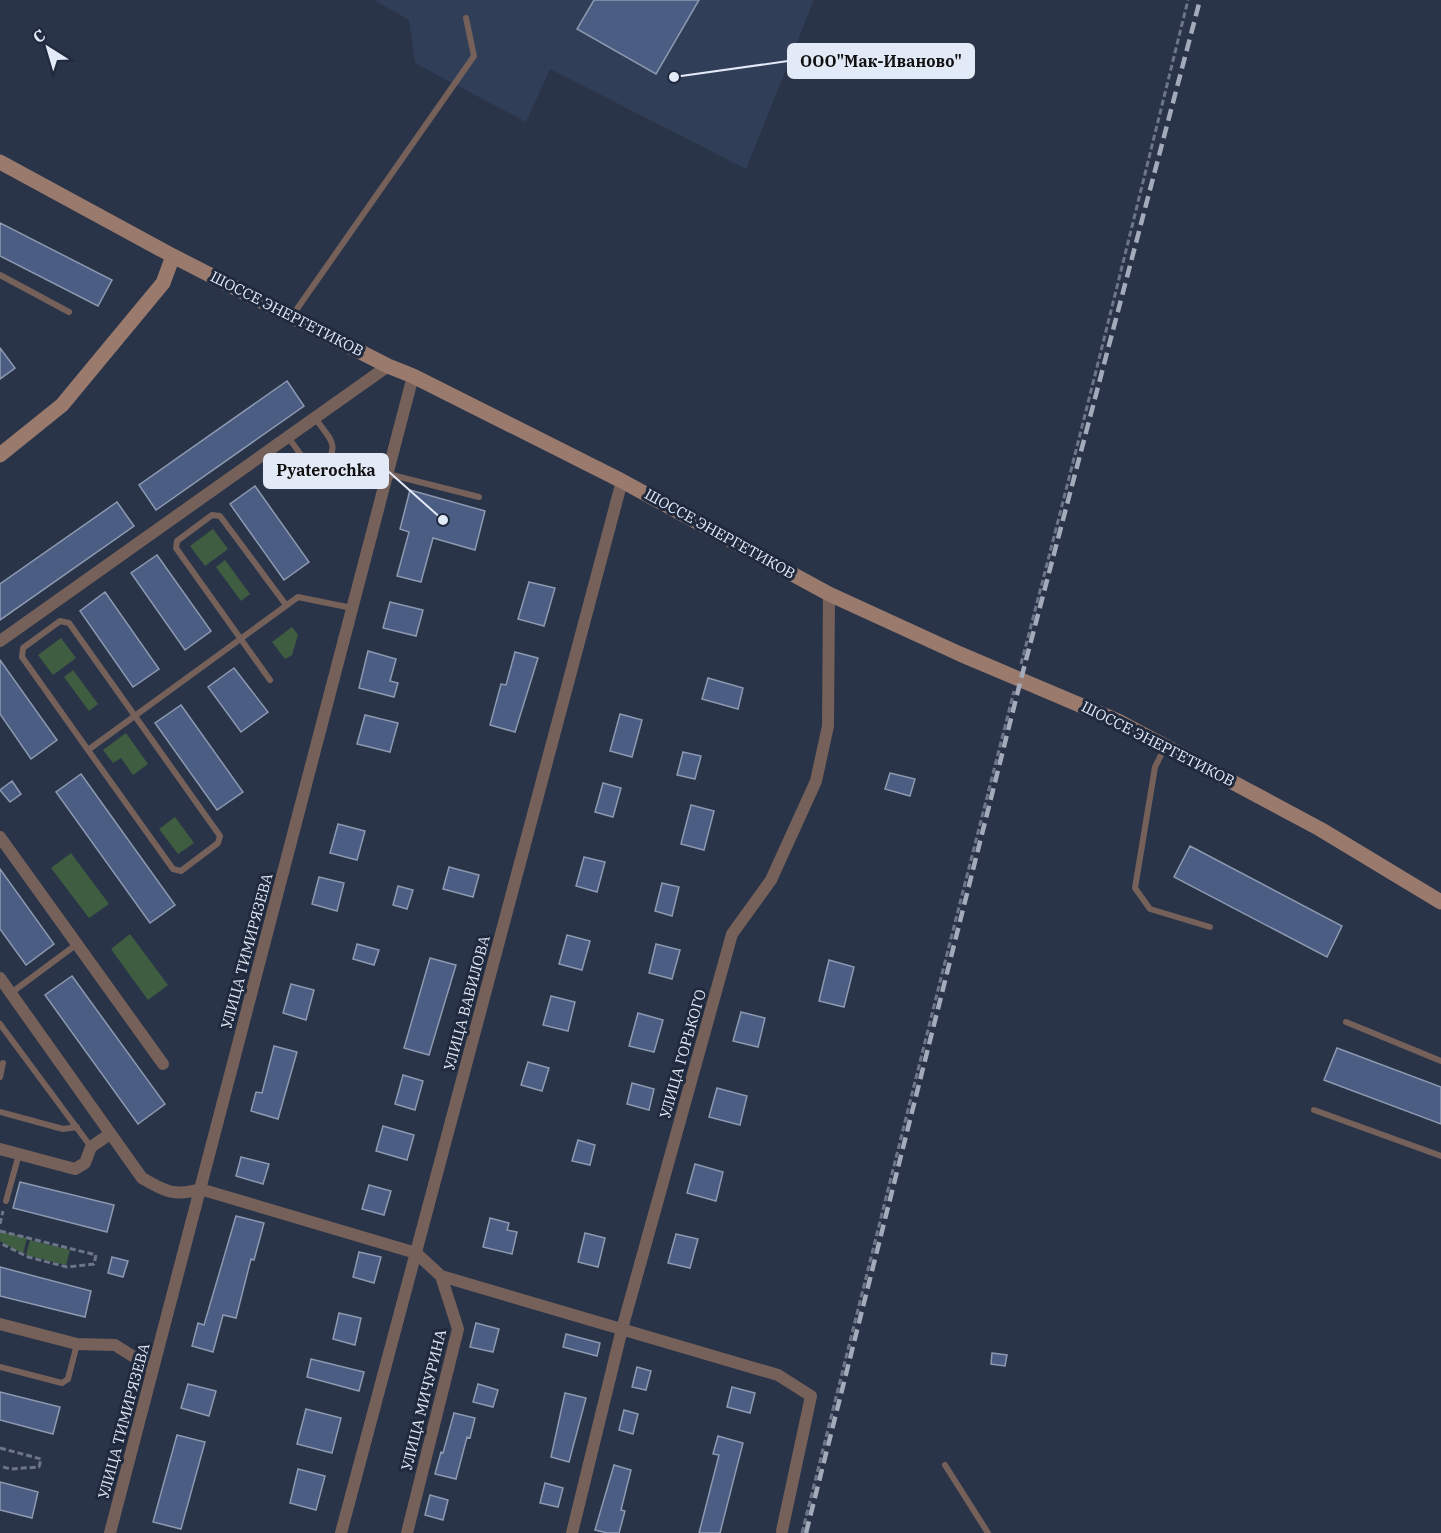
<svg xmlns="http://www.w3.org/2000/svg" width="1441" height="1533" viewBox="0 0 1441 1533" font-family="'IBM Plex Serif',serif">
<style>
.built{fill:#313e58}
.green{fill:#3f5d40}
.building{fill:#4b5d82;stroke:#8c99b1;stroke-width:1.5}
.lines{fill:none;stroke-linecap:round;stroke-linejoin:round}
.path{stroke:#6d7688;stroke-width:3;stroke-dasharray:6 3;stroke-linecap:butt}
.lane{stroke:#756159;stroke-width:6}
.street{stroke:#756159;stroke-width:12}
.secondary{stroke:#997a6d;stroke-width:15}
.rail{stroke:#a3abbb;stroke-width:4.5;stroke-dasharray:12 6;stroke-linecap:butt}
.labels{text-anchor:middle;stroke-width:6;stroke-linejoin:round;paint-order:stroke}
.street-label{font-size:15px;fill:#e3eaf7;stroke:#202a3e}
.leader{fill:none;stroke:#e3eaf7;stroke-width:2}
.callout-dot{fill:#e3eaf7;stroke:#202a3e;stroke-width:2}
.callout{fill:#e3eaf7;stroke:#e3eaf7;stroke-width:2}
.callout-label{font-size:16px;text-anchor:middle;font-weight:bold;fill:#111}
</style>
<rect width="100%" height="100%" fill="#2a3449"/>
<!-- built -->
<path class="built" d="M374,0H814L746,169L550,69L526,122L415,63L409,20Z"/>
<!-- green -->
<path class="green" d="M213,529L228,549L205,566L190,546Z
M225,560L250,594L241,601L216,567Z
M292,627L298,635L292,655L285,659L272,642Z
M61,638L76,658L53,675L38,655Z
M73,670L98,704L89,711L64,677Z
M126,733L148,764L133,775L121,758L113,763L103,750Z
M175,817L194,843L178,854L159,829Z
M71,853L109,904L89,918L51,868Z
M130,934L168,985L148,1000L111,949Z
M0,1231L27,1238L23,1254L0,1241Z
M30,1240L70,1250L66,1265L26,1255Z"/>
<!-- building -->
<path class="building" d="M594,0H699L656,74L577,29Z
M0,223L112,280L98,306L0,256Z
M0,348L15,368L0,379Z
M287,381L304,406L156,510L139,485Z
M255,486L309,562L284,580L230,504Z
M410,490L485,511L475,550L433,538L421,582L397,576L409,532L400,529Z
M117,502L134,526L0,620V584Z
M157,555L211,631L185,650L131,573Z
M529,582L555,588L544,626L518,619Z
M105,592L159,669L133,687L80,611Z
M390,602L423,610L416,636L383,628Z
M368,651L396,659L390,681L398,683L394,697L359,688Z
M515,652L538,658L515,732L490,725L501,684L506,685Z
M0,660L57,740L31,759L0,714Z
M234,668L268,712L241,732L208,687Z
M708,678L743,688L738,709L702,699Z
M181,705L243,792L217,810L155,723Z
M620,714L642,720L632,757L610,751Z
M365,715L398,723L390,752L357,744Z
M683,752L701,756L695,779L677,775Z
M890,773L915,779L910,796L885,789Z
M81,774L175,905L150,923L56,792Z
M12,781L21,794L10,802L0,790Z
M603,783L621,788L613,817L595,812Z
M691,805L714,811L704,850L681,844Z
M338,824L365,831L357,860L330,853Z
M1190,846L1342,926L1327,957L1174,877Z
M584,857L605,862L597,892L576,886Z
M449,867L479,875L473,897L443,889Z
M0,869L54,944L26,965L0,929Z
M319,877L344,883L337,911L312,904Z
M662,883L679,887L672,916L655,911Z
M398,886L413,890L407,909L393,905Z
M567,935L590,941L582,970L559,964Z
M357,944L379,950L374,965L353,959Z
M656,944L680,950L672,979L649,973Z
M430,958L456,965L429,1055L404,1048Z
M829,960L854,967L844,1007L819,1001Z
M72,976L165,1104L138,1124L45,995Z
M291,984L314,990L306,1020L283,1013Z
M551,996L575,1002L568,1031L543,1025Z
M741,1012L765,1018L758,1047L733,1041Z
M638,1013L663,1020L654,1052L629,1046Z
M274,1046L297,1052L278,1119L251,1111L256,1092L262,1093Z
M1337,1048L1441,1087V1124L1324,1080Z
M528,1062L549,1068L542,1091L521,1085Z
M403,1075L423,1081L415,1110L395,1104Z
M632,1083L654,1089L649,1110L627,1104Z
M717,1088L747,1096L740,1125L709,1117Z
M383,1126L414,1135L407,1160L376,1151Z
M578,1140L595,1145L590,1165L572,1161Z
M241,1157L269,1164L263,1184L236,1176Z
M695,1164L723,1172L716,1201L687,1193Z
M20,1182L114,1205L107,1232L13,1208Z
M369,1185L391,1191L384,1215L362,1209Z
M236,1216L264,1223L254,1260L251,1259L236,1318L223,1315L213,1352L192,1346L198,1323L204,1325Z
M490,1218L509,1223L507,1230L517,1232L512,1254L483,1247Z
M585,1233L605,1238L598,1267L578,1262Z
M676,1234L698,1239L690,1268L668,1263Z
M359,1252L381,1257L374,1283L353,1277Z
M112,1257L128,1261L123,1277L108,1273Z
M0,1267L91,1291L85,1317L0,1296Z
M339,1313L361,1318L355,1345L333,1339Z
M476,1323L499,1329L493,1352L470,1347Z
M566,1334L600,1343L597,1356L563,1347Z
M992,1353L1007,1355L1005,1366L991,1364Z
M311,1359L364,1372L359,1391L307,1377Z
M637,1367L651,1371L646,1390L632,1387Z
M188,1384L216,1391L209,1416L181,1408Z
M478,1384L498,1390L493,1407L473,1402Z
M732,1387L755,1393L750,1413L727,1407Z
M0,1392L60,1407L53,1434L0,1420Z
M565,1393L586,1398L569,1462L551,1457Z
M306,1409L341,1418L332,1453L297,1444Z
M624,1410L638,1414L633,1434L619,1430Z
M454,1413L475,1418L470,1438L467,1437L456,1479L435,1474L441,1452L443,1453Z
M177,1435L205,1442L181,1529L153,1522Z
M718,1436L743,1443L720,1533H699L719,1455L713,1454Z
M614,1465L631,1470L621,1510L625,1511L619,1533H607L595,1530Z
M298,1469L325,1476L316,1510L290,1503Z
M0,1482L38,1492L32,1518L0,1510Z
M545,1483L563,1488L558,1507L540,1503Z
M430,1495L448,1500L443,1520L425,1515Z"/>
<g class="lines">
<!-- path -->
<path class="path" d="M1021,664C1079,443 1133,222 1188,0
M0,1224L3,1211
M0,1231L96,1255L94,1264L67,1267L28,1257L0,1243
M0,1448L41,1459L39,1467L10,1469L0,1466
M802,1533L947,954L1014,691"/>
<!-- lane -->
<path class="lane" d="M0,275L69,312
M292,316L474,56L466,18
M288,437L317,477L324,475C337,441 336,447 315,418
M388,474L479,497
M270,680L176,548L177,541L212,515L220,516L286,605
M1165,747L1155,767L1135,888L1150,909L1210,927
M88,750L173,869L181,871L218,843L220,836L69,623L60,621L23,648L22,657L88,750C158,699 228,648 298,597L352,608
M11,993L77,944
M1346,1022L1441,1061
M0,1024L91,1147
M0,1077L3,1063
M1314,1110L1441,1156
M0,1112L63,1129L77,1127
M6,1201L19,1154
M0,1367L62,1383L68,1379L77,1344
M945,1465L988,1533"/>
<!-- street -->
<path class="street" d="M0,641L388,366
M0,837L163,1064
M0,978L142,1178C164,1191 175,1197 200,1189
M0,1149L75,1169L85,1163L91,1147L110,1134
M200,1189L416,1253L441,1276L778,1375L811,1396L782,1531
M0,1324L77,1344L115,1345L153,1369
M110,1533L413,376
M341,1533L622,481
M407,1533L458,1329L441,1276
M572,1533L622,1329L732,934L771,880L816,781L828,726L829,594"/>
<!-- secondary -->
<path class="secondary" d="M0,162L173,256L388,366L413,376L622,481L829,594L960,654L1120,722L1320,829L1441,902
M0,455L62,405L163,283L173,256"/>
<!-- rail -->
<path class="rail" d="M806,1533L1021,679L1200,0"/>
</g>
<g class="labels">
<!-- street labels -->
<g class="street-label">
<text transform="translate(287 314) rotate(27)" y="5">ШОССЕ ЭНЕРГЕТИКОВ</text>
<text transform="translate(720 534) rotate(29)" y="5">ШОССЕ ЭНЕРГЕТИКОВ</text>
<text transform="translate(1158 744) rotate(27)" y="5">ШОССЕ ЭНЕРГЕТИКОВ</text>
<text transform="translate(247 951) rotate(-75)" y="5">УЛИЦА ТИМИРЯЗЕВА</text>
<text transform="translate(467 1003) rotate(-75)" y="5">УЛИЦА ВАВИЛОВА</text>
<text transform="translate(683 1054) rotate(-74)" y="5">УЛИЦА ГОРЬКОГО</text>
<text transform="translate(424 1400) rotate(-76)" y="5">УЛИЦА МИЧУРИНА</text>
<text transform="translate(124 1421) rotate(-75)" y="5">УЛИЦА ТИМИРЯЗЕВА</text>
</g>
</g>
<!-- callouts -->
<path class="leader" d="M674 77L788 61M443 520L388 471"/>
<g class="callout-dot">
<circle cx="674" cy="77" r="6"/>
<circle cx="443" cy="520" r="6"/>
</g>
<g class="callout">
<rect x="788" y="44" width="186" height="34" rx="6"/>
<rect x="264" y="454" width="124" height="34" rx="6"/>
</g>
<g class="callout-label">
<text x="881" y="67">ООО"Мак-Иваново"</text>
<text x="326" y="476">Pyaterochka</text>
</g>
<!-- north arrow -->
<g transform="translate(48 48) rotate(323)" stroke="#202a3e" stroke-width="4.5" paint-order="stroke">
<path d="M0-4.5L10 22L0 15L-10 22Z" fill="#e3eaf7"/>
<text y="-9" font-size="16" font-weight="bold" text-anchor="middle" fill="#e3eaf7">С</text>
</g>
</svg>
